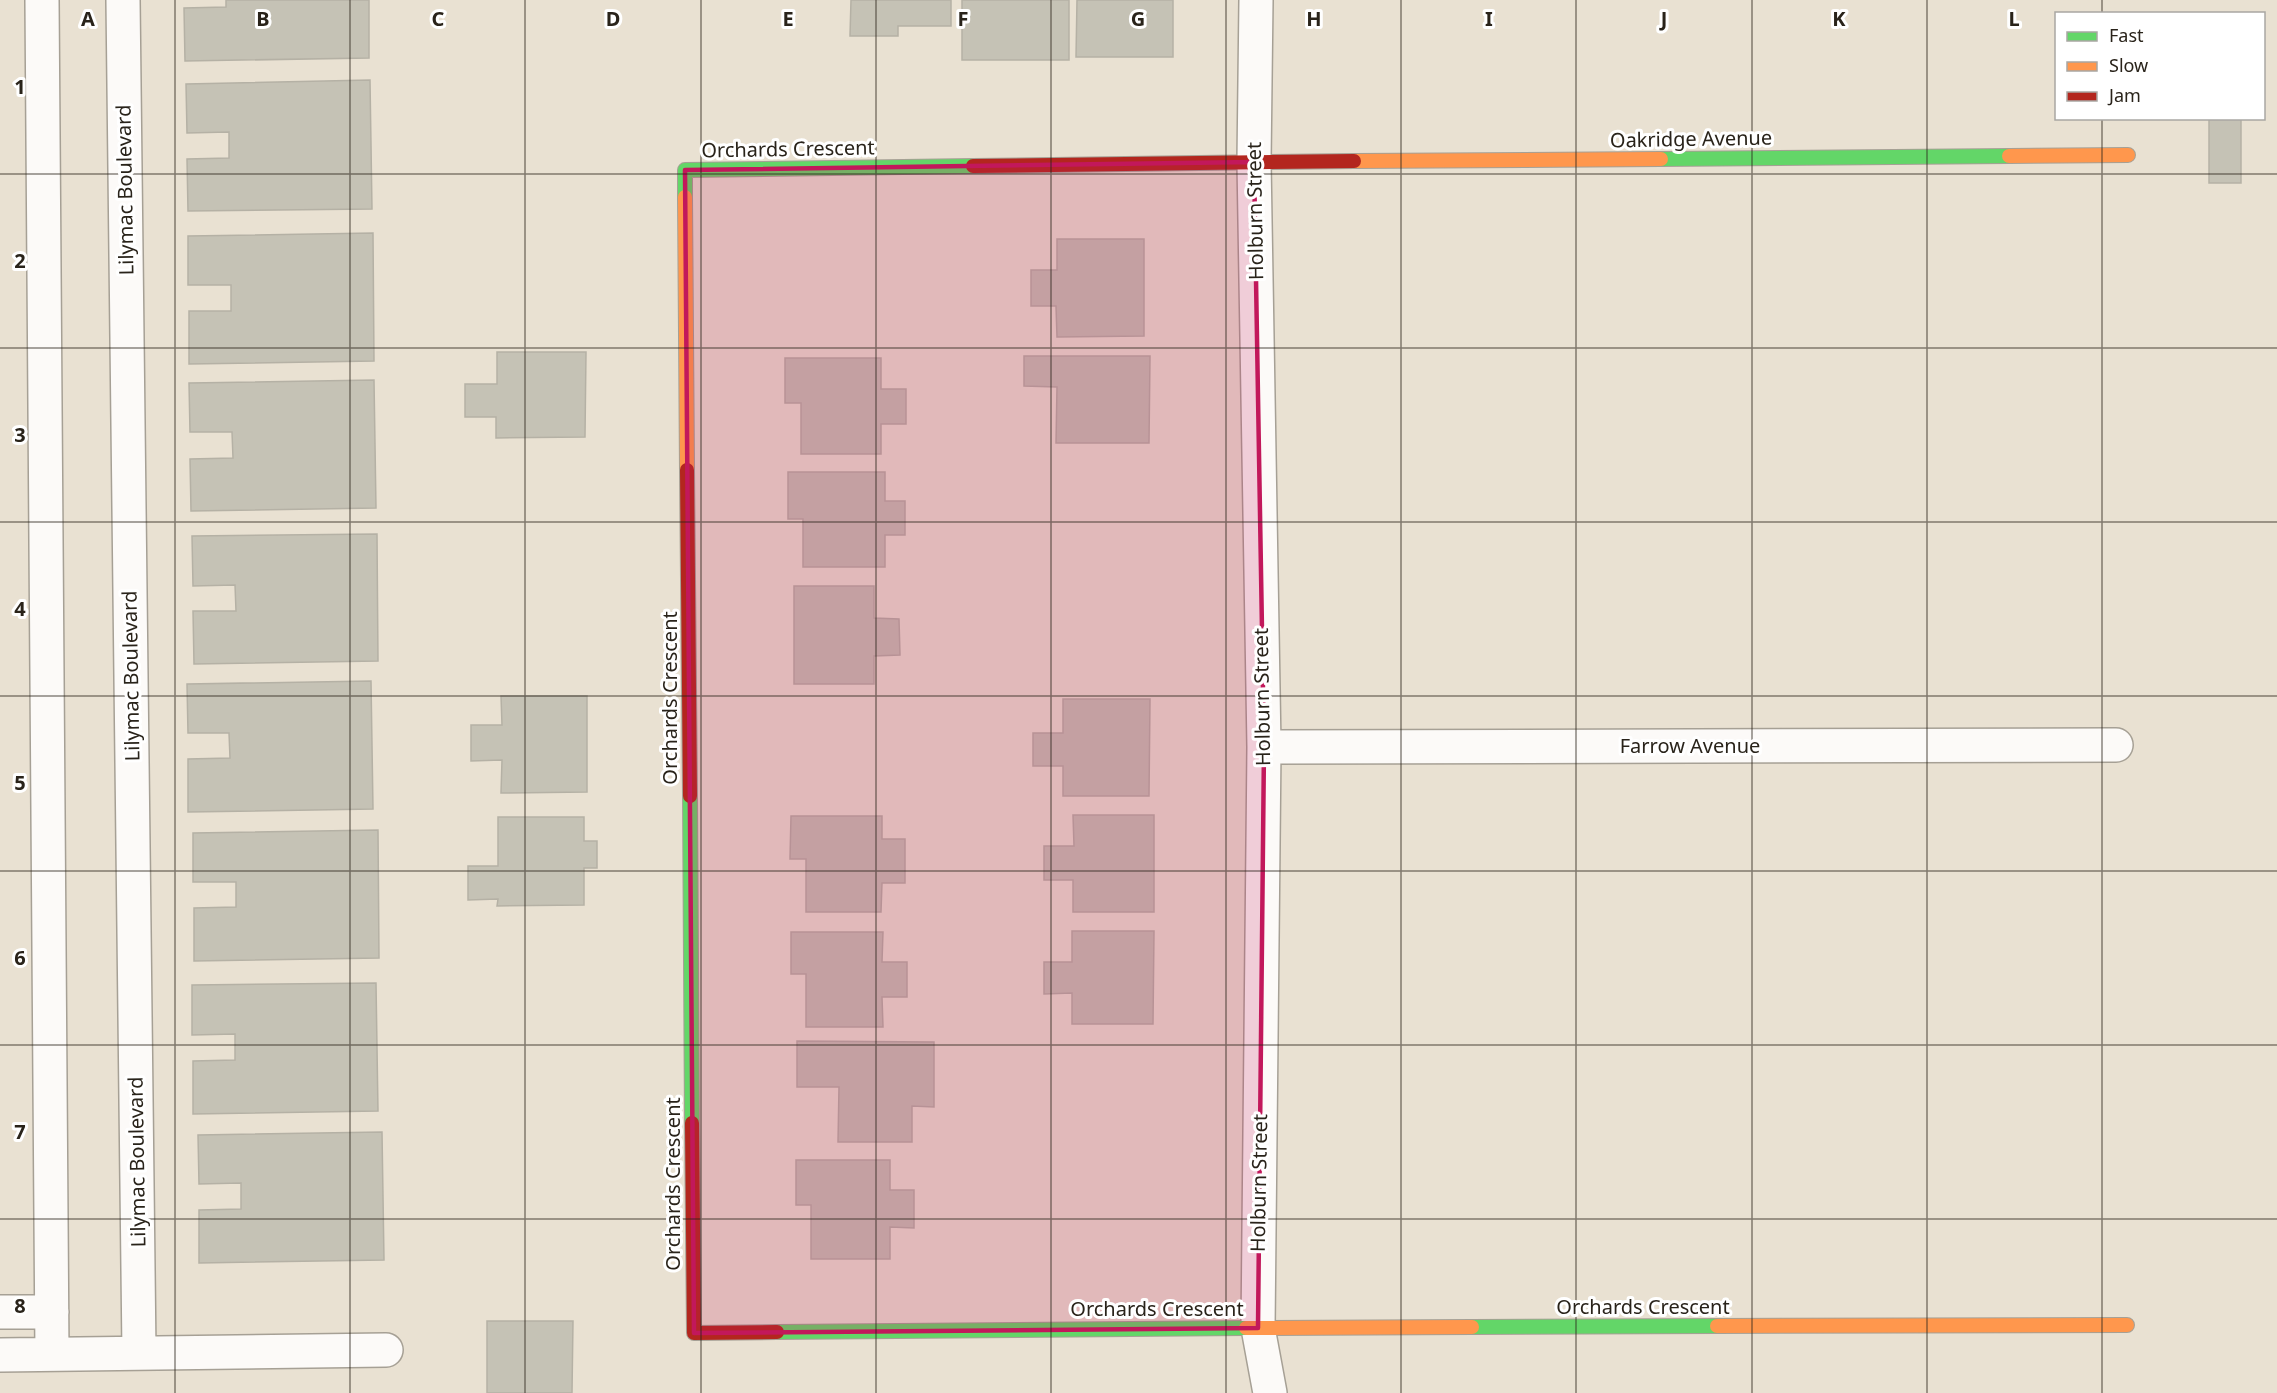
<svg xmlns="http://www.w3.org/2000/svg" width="2277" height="1393" viewBox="0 0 2277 1393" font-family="'Noto Sans',sans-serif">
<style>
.building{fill:#c5c2b5;stroke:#b5b1a5;stroke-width:1.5}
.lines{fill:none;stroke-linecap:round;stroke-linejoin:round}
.street-casing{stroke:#a6a095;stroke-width:36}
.fast-casing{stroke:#a6a095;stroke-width:16}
.slow-casing{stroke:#a6a095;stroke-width:16}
.jam-casing{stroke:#a6a095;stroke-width:16}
.street{stroke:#fcfaf8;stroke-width:33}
.fast{stroke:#63d668;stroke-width:14}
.slow{stroke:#ff974d;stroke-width:14}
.jam{stroke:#b3261e;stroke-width:14}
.marked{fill:#c2185b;fill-opacity:0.2;stroke:#c2185b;stroke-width:4.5;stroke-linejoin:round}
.grid{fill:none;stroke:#29231a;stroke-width:1.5;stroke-opacity:0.55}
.labels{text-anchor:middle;stroke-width:6;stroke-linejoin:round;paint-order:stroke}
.street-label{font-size:20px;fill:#29231a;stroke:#fff}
.grid-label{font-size:20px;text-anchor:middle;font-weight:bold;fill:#29231a;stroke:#fff;stroke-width:6;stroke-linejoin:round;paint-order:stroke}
</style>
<rect width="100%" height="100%" fill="#e9e1d2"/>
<!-- building -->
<path class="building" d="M226,0H369V58L185,61L184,8L226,7Z
M851,0H951V26H898V36H850Z
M962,0H1069V60H962Z
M1077,0H1173V57H1076Z
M370,80L372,209L188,211L187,159L229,158V132L187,133L186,84Z
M2209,118H2241V183H2209Z
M373,233L374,361L189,364V311H231V285H188V236Z
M1057,239H1144V336L1057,337L1056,306H1031V270H1057Z
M497,352H586L585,437L496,438V417H465V384H497Z
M1024,356H1150L1149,443H1056L1057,387L1024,386Z
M785,358H881V389H906V424H881V454H801V403H785Z
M374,380L376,508L191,511L190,459L233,458L232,432H190L189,383Z
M788,472H885V501H905V535H885V567H803V519H788Z
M377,534L378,661L194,664L193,611H236L235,585L193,586L192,536Z
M794,586H874V618L899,619L900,655L874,656V684H794Z
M371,681L373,809L188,812V759L230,758L229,733H188L187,684Z
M501,696H587V792L501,793L502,760L471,761V725H502Z
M1063,699H1150L1149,796H1063V766H1033V733H1063Z
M1073,815H1154V912H1073V880H1044V846H1074Z
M791,816H882V839H905V883H882L881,912H806V859H790Z
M498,817H584V841H597V868H584V905L497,906L498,899L468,900V866H498Z
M378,830L379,958L194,961V908L236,907V882H193V833Z
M1072,931H1154L1153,1024H1072V993L1044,994V962H1072Z
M791,932H883L882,962H907V997H882L883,1027H806V974H791Z
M376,983L378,1111L193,1114V1061L235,1060V1034L192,1035V985Z
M797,1041L934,1042V1107L912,1106V1142H838L839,1087H797Z
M382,1132L384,1260L199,1263V1210L241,1209V1183L199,1184L198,1135Z
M796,1160H890V1190H914V1228L890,1227V1259H811V1205H796Z
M487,1321H573L572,1393H487Z"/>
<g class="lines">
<defs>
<path id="street" d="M42,0L52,1354
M123,0L139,1353
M1256,0L1254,162L1264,747L1258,1328L1270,1393
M1264,747L2116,745
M0,1312H52
M0,1355L386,1350"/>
<path id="fast" d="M1661,159L2009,156
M685,197V170L973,166
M690,796L692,1123
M1472,1327L1717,1326
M777,1332L1246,1328"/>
<path id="slow" d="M2009,156L2128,155
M1354,161L1661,159
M685,197L687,470
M1717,1326L2127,1325
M1246,1328L1472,1327"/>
<path id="jam" d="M973,166L1354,161
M687,470L690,796
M692,1123L694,1333L777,1332"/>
</defs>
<!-- street casing -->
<use href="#street" class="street-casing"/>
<!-- fast casing -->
<use href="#fast" class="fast-casing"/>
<!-- slow casing -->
<use href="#slow" class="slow-casing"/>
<!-- jam casing -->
<use href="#jam" class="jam-casing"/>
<!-- street -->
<use href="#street" class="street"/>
<!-- fast -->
<use href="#fast" class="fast"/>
<!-- slow -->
<use href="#slow" class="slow"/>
<!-- jam -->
<use href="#jam" class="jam"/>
</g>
<!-- marked area -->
<path class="marked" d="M1254,162L1264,747L1258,1328L694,1333L685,170Z"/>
<!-- grid -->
<path class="grid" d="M175,0V1393M350,0V1393M525,0V1393M701,0V1393M876,0V1393M1051,0V1393M1226,0V1393M1401,0V1393M1576,0V1393M1752,0V1393M1927,0V1393M2102,0V14M2102,118V1393M0,174H2277M0,348H2277M0,522H2277M0,696H2277M0,871H2277M0,1045H2277M0,1219H2277"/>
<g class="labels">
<!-- street labels -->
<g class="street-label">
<text transform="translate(1691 139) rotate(-1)" y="7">Oakridge Avenue</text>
<text transform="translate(788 149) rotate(-1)" y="7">Orchards Crescent</text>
<text transform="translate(125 190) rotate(-91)" y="7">Lilymac Boulevard</text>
<text transform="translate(1255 211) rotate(-91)" y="7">Holburn Street</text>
<text transform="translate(131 676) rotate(-91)" y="7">Lilymac Boulevard</text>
<text transform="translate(1262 697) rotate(-91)" y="7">Holburn Street</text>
<text transform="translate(670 698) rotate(-90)" y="7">Orchards Crescent</text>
<text x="1690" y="753">Farrow Avenue</text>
<text transform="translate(137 1162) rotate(-91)" y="7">Lilymac Boulevard</text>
<text transform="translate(1259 1183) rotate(-89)" y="7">Holburn Street</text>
<text transform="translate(673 1184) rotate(-90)" y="7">Orchards Crescent</text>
<text x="1643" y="1314">Orchards Crescent</text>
<text x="1157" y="1316">Orchards Crescent</text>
</g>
</g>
<g class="grid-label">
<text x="88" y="26">A</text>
<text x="263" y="26">B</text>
<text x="438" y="26">C</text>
<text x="613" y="26">D</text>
<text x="788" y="26">E</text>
<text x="963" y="26">F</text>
<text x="1138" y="26">G</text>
<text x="1314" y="26">H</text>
<text x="1489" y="26">I</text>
<text x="1664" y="26">J</text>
<text x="1839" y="26">K</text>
<text x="2014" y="26">L</text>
<text x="20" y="94">1</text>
<text x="20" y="268">2</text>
<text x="20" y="442">3</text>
<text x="20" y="616">4</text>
<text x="20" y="790">5</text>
<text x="20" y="965">6</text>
<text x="20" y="1139">7</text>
<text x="20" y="1313">8</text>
</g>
<!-- legend -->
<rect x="2055" y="12" width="210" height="108" fill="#ffffff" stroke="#a9a7a3" stroke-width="1.5"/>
<rect x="2067" y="32" width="30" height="9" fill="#63d668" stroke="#a9a7a3" stroke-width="1.5"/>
<text x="2109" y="42" font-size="18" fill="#29231a">Fast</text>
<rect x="2067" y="62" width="30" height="9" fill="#ff974d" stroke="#a9a7a3" stroke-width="1.5"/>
<text x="2109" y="72" font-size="18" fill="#29231a">Slow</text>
<rect x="2067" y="92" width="30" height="9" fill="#b3261e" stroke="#a9a7a3" stroke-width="1.5"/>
<text x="2109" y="102" font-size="18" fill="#29231a">Jam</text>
</svg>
